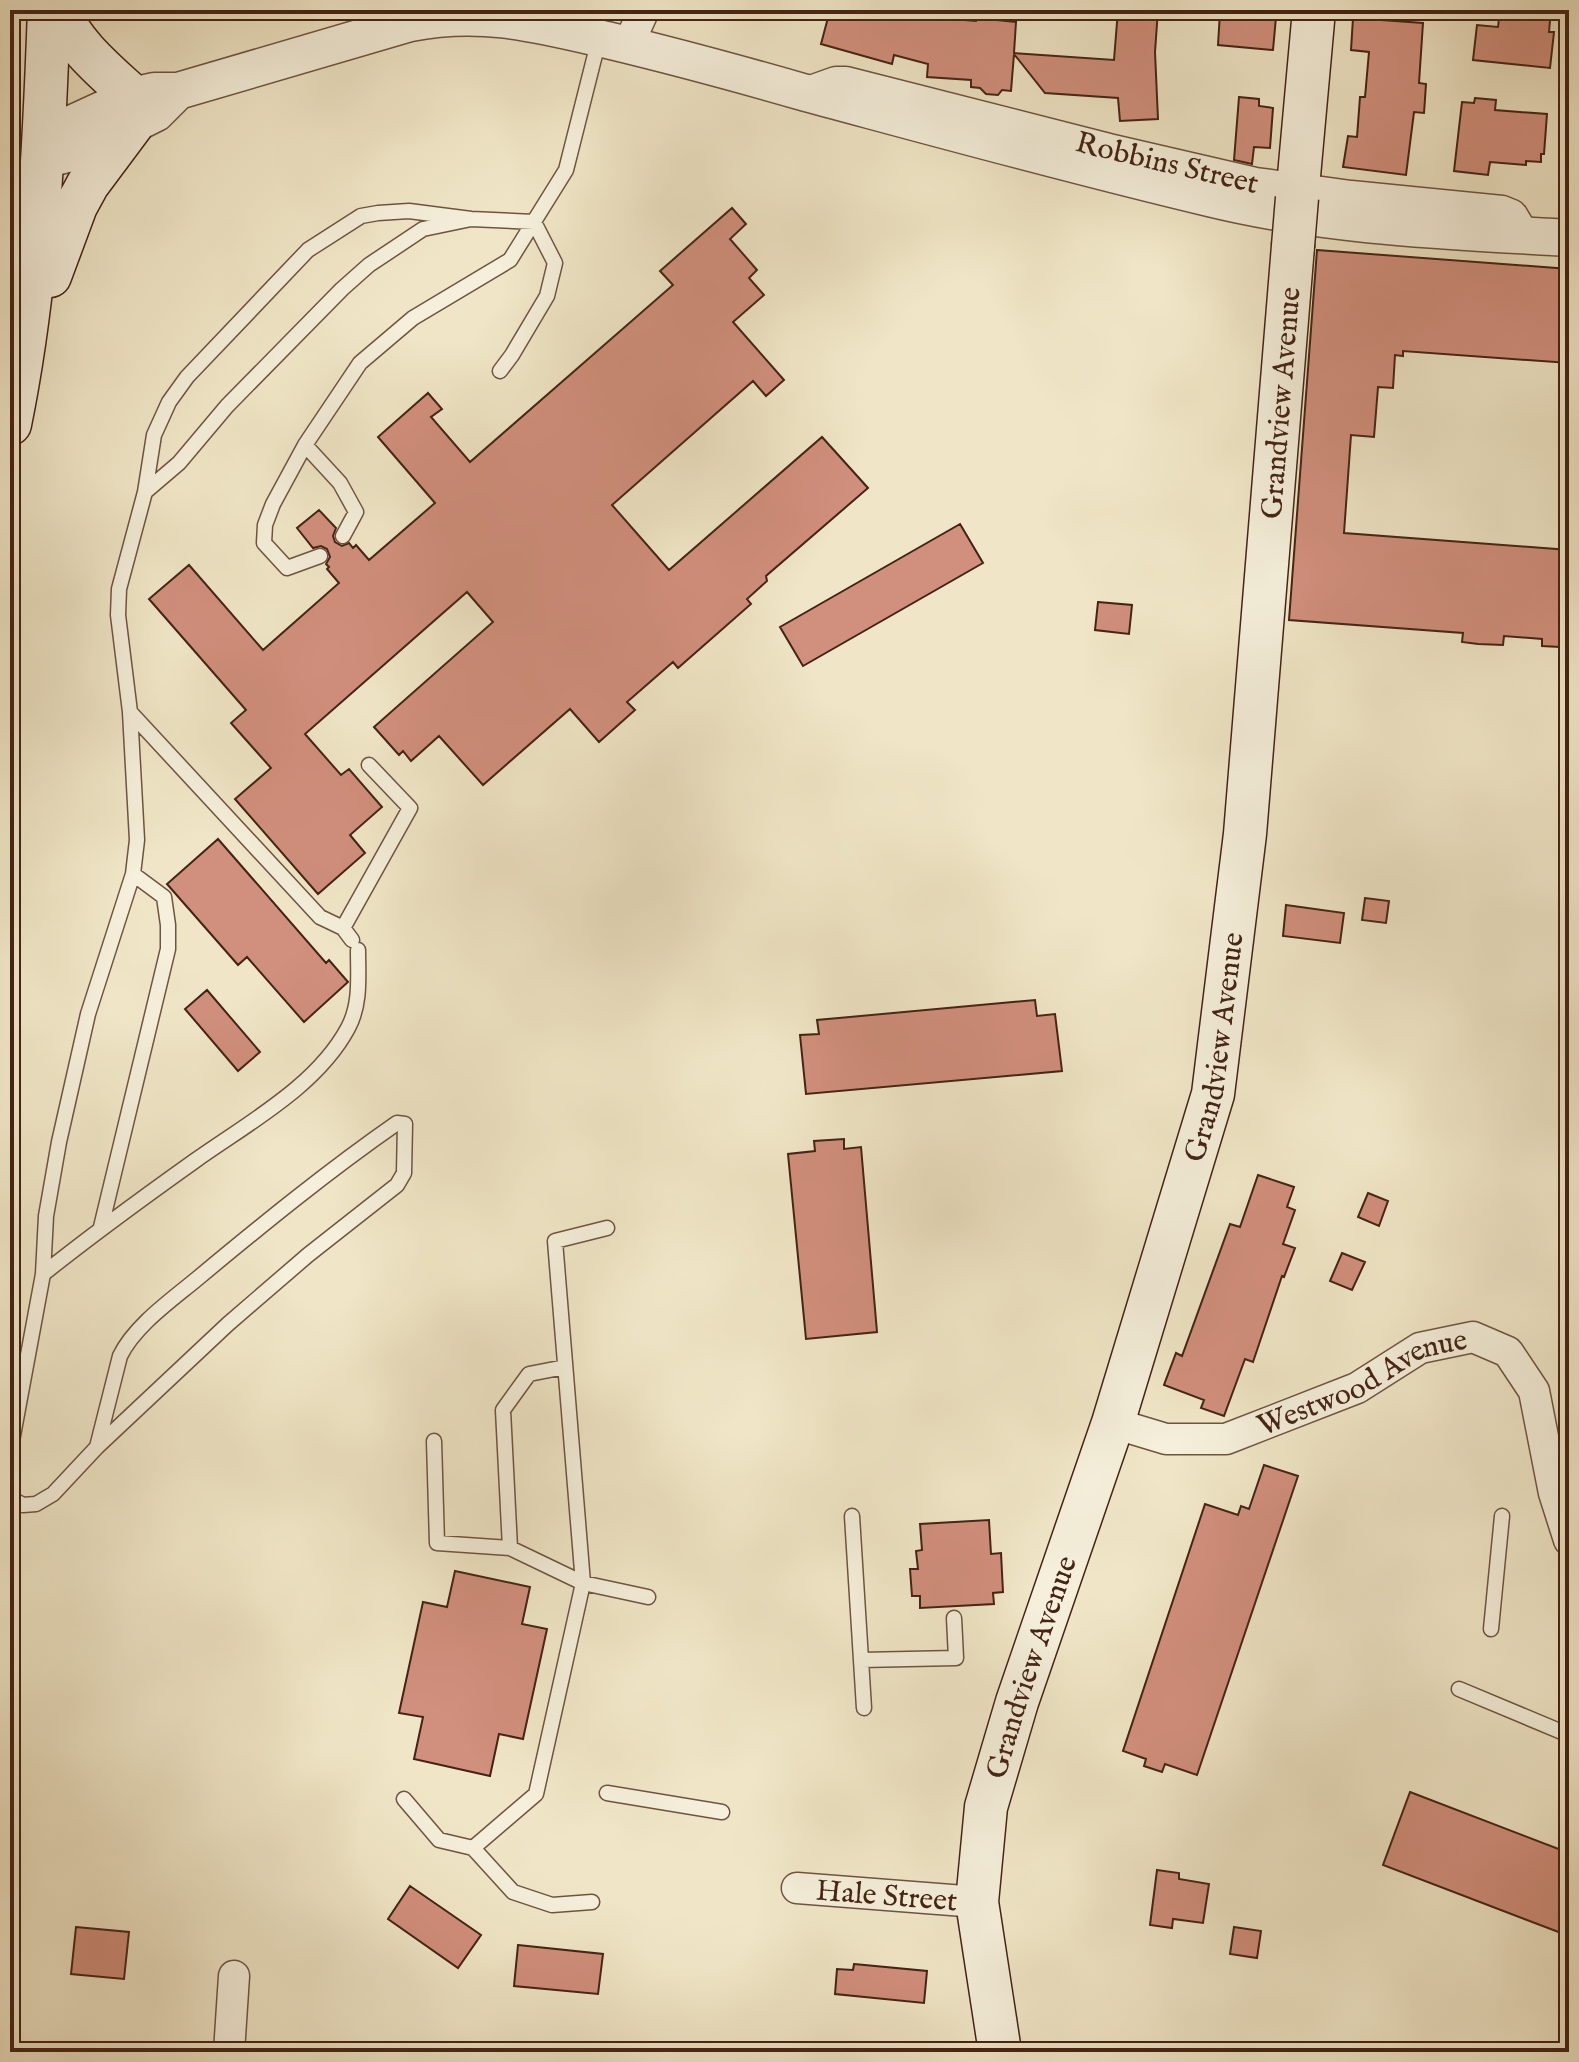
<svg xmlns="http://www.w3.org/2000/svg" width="1579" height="2062" viewBox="0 0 1579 2062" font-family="'IM FELL English',serif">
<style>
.building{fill:#d18f7d;stroke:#442314;stroke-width:2}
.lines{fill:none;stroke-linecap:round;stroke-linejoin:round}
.service-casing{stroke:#6f5441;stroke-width:17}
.minor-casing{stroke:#6f5441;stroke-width:33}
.tertiary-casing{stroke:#6f5441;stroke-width:39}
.secondary-casing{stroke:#442314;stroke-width:45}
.service{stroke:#f5efdb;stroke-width:14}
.minor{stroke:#f5efdb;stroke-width:30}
.tertiary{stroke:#f5efdb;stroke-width:36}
.secondary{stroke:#f5efdb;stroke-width:42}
.secondary-bridge-casing{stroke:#442314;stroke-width:45;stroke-linecap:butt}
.secondary-bridge{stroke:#f5efdb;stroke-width:42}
.labels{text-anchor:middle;stroke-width:7;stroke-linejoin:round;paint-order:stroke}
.street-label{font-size:30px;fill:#442314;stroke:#f5efdb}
</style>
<rect width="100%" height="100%" fill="#f0e6c7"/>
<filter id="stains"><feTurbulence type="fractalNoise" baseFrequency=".0025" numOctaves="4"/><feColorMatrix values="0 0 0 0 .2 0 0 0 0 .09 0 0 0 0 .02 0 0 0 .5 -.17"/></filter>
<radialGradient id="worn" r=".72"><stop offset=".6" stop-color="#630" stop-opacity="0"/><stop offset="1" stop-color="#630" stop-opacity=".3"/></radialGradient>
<!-- building -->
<path class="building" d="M830,10H914L913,16L976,21L977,18L1016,22L1014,53L1114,60L1118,10H1158L1155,52L1158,119L1120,121L1118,98L1045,93L1014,54L1011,91L1002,90L998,95L986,94L980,88L971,87V80L927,77L928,64L894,55L892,64L821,44Z
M1500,10H1551L1549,32H1554L1550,68L1473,60L1477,25L1498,27Z
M1220,12L1276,17L1273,50L1218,45Z
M1353,18L1423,23L1419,83L1426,84L1424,113L1414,112L1406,175L1343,167L1348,136L1357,137L1360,97H1365L1369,52L1351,50Z
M1239,97L1259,99V106L1273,108L1270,148L1254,147L1252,164L1234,160Z
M1475,98L1496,100L1495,110L1547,114L1544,154H1541V162L1526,161V165L1490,162L1488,175L1454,171L1462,102L1474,103Z
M732,208L746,224L730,239L757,270L749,278L764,295L733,322L784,380L766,396L753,381L612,505L669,570L822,437L868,488L766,576L767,581L747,599L751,604L678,668L673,662L627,702L635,710L599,742L570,709L483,785L439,736L411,761L403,751L399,755L374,727L493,622L467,592L305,734L341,775L349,769L382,807L350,835L365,853L318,894L235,799L271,768L231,723L246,710L149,599L189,565L263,650L339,583L327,569L329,567L326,564L330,557L327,549L321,546L313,548L297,528L319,510L336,528L333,536L335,542L342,546L349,543L353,548L356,545L369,560L435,503L378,437L428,393L442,409L431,417L470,462L673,285L660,271Z
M1317,250L1569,269V363L1403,351V356L1395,355L1393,388L1378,387L1374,437L1351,435L1344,533L1569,550V641L1561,640L1560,647L1542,646V639L1504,636L1503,645L1478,644L1462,642L1463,633L1289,620Z
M960,524L983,563L803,666L780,627Z
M1098,602L1132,605L1129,634L1095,630Z
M218,839L326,963L329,960L348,982L304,1022L247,957L238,965L167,884Z
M1365,898L1389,901L1386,923L1362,920Z
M1286,905L1344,913L1340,943L1283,936Z
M207,990L260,1052L238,1071L185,1009Z
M1035,1000L1037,1016L1055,1014L1062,1071L806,1094L800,1035L819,1034L817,1020Z
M844,1139V1149L861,1147L877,1332L806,1339L788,1154L815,1151L814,1141Z
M1258,1175L1294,1187L1287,1207L1295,1210L1283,1244L1295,1248L1284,1277L1282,1276L1253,1362L1245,1359L1224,1416L1201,1408L1204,1400L1164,1385L1176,1353L1182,1356L1230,1224L1240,1227Z
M1368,1193L1388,1201L1379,1226L1358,1217Z
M1342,1253L1365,1262L1352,1290L1330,1281Z
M1264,1465L1298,1476L1197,1775L1165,1764L1162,1772L1144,1766L1146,1759L1123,1751L1205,1504L1238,1515L1241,1506L1249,1509Z
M989,1520L991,1554L1001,1553L1003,1592L993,1593L994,1604L920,1608V1596H912L910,1569H918L916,1551L922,1550L920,1524Z
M455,1571L530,1587L522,1624L547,1629L523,1739L499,1734L490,1776L414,1759L423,1717L399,1713L423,1602L447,1607Z
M1410,1792L1569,1853V1936L1383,1865Z
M1157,1870L1179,1873V1879L1209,1884L1203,1923L1173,1919L1172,1928L1150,1925Z
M410,1886L481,1935L458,1968L388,1919Z
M76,1927L129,1932L124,1979L71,1974Z
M1234,1927L1261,1931L1257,1958L1230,1954Z
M518,1945L603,1954L598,1994L514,1986Z
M854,1964L927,1971L924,2003L835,1994L837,1969L853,1970Z"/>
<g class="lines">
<defs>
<path id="service" d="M471,219L423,229L369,265L342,289L227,406L179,463L145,492L154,435L169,402L187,377L308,250L361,216L378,213L409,211L471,219L534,222L555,263L547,296L512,355L500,371
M305,445L360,363L413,318L510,260L566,170L599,39
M320,556L287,568L264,543L265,525L273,504L305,445L340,483L356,512L343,536
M130,712L320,917L343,928
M352,940L343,928L410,808L369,765
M101,1227L168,949V925L164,897L133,874
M43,1274C93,1234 144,1197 196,1160C248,1123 317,1086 348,1028C361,1004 358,977 358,950
M434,1441L437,1543L510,1548L583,1583L648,1597
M10,1452L43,1274L46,1216L59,1142L88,1014L133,874L137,840L130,712L118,615L119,589L145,492
M10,1498L23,1505L36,1504L53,1494L97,1447L228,1324L308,1255L397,1185L404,1173L405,1124L397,1123C328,1171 263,1224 198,1278C173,1299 135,1325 120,1356L97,1447
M852,1516L864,1708
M510,1548L503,1410L529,1374L565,1367
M1491,1629L1502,1516
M861,1660L956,1658L954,1618
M1459,1689L1569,1735
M607,1793L722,1812
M404,1799L439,1840L473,1848
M592,1902L552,1905L513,1892L473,1848L536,1794L583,1583L555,1241L607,1228"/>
<g id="minor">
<path d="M628,45L644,10"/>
<path id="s1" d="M805,93L836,82H846L1109,149L1256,183L1351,196L1502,211L1512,215L1524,235"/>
<path id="s2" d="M1113,1423L1166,1439H1226L1357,1388L1420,1348L1473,1337L1508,1352L1534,1391L1554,1493L1569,1540"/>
<path id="s3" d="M797,1888L977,1902"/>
<path d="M229,2052L234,1976"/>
</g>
<path id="tertiary" d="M178,91L156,113L80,151L55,157L44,156L51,143L71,124L132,96L154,91H178L410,23C483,9 537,24 607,40C674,56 740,74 806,93C940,129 1074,166 1209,198C1327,227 1449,231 1569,238"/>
<g id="secondary">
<path d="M58,10C74,46 104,70 132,96"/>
<path d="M1297,198L1314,10"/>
<path d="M50,276L76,206L88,184L132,125"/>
<path d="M10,424C38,287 44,149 49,10"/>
<path id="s4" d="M1000,2052L977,1902L986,1807L1017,1702L1113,1423L1213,1094L1245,834L1293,246"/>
</g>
</defs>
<!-- service casing -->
<use href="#service" class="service-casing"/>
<!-- minor casing -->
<use href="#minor" class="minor-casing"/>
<!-- tertiary casing -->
<use href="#tertiary" class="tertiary-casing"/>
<!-- secondary casing -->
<use href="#secondary" class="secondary-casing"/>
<!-- service -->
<use href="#service" class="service"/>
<!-- minor -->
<use href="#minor" class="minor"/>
<!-- tertiary -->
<use href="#tertiary" class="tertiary"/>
<!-- secondary -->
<use href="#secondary" class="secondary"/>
<defs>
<path id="secondary-bridge" d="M1293,246L1297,198"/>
</defs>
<!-- secondary-bridge casing -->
<use href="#secondary-bridge" class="secondary-bridge-casing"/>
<!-- secondary-bridge -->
<use href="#secondary-bridge" class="secondary-bridge"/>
</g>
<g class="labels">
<!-- street labels -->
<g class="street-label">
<text dy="10" stroke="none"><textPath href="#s1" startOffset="374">Robbins Street</textPath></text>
<text dy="10" stroke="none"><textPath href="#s4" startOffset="1690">Grandview Avenue</textPath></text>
<text dy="10" stroke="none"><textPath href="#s4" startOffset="1042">Grandview Avenue</textPath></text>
<text dy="10" stroke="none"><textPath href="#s2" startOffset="264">Westwood Avenue</textPath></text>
<text dy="10" stroke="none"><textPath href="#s4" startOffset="394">Grandview Avenue</textPath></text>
<text dy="10" stroke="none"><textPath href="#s3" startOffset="90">Hale Street</textPath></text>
</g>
</g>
<!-- margin -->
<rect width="1579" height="2062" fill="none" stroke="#f0e6c7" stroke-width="40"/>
<rect x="12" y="12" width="1555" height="2038" fill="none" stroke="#442314" stroke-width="4"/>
<rect x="20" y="20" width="1539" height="2022" fill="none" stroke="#442314" stroke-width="2"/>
<rect width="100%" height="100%" filter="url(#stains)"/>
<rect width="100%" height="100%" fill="url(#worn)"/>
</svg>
